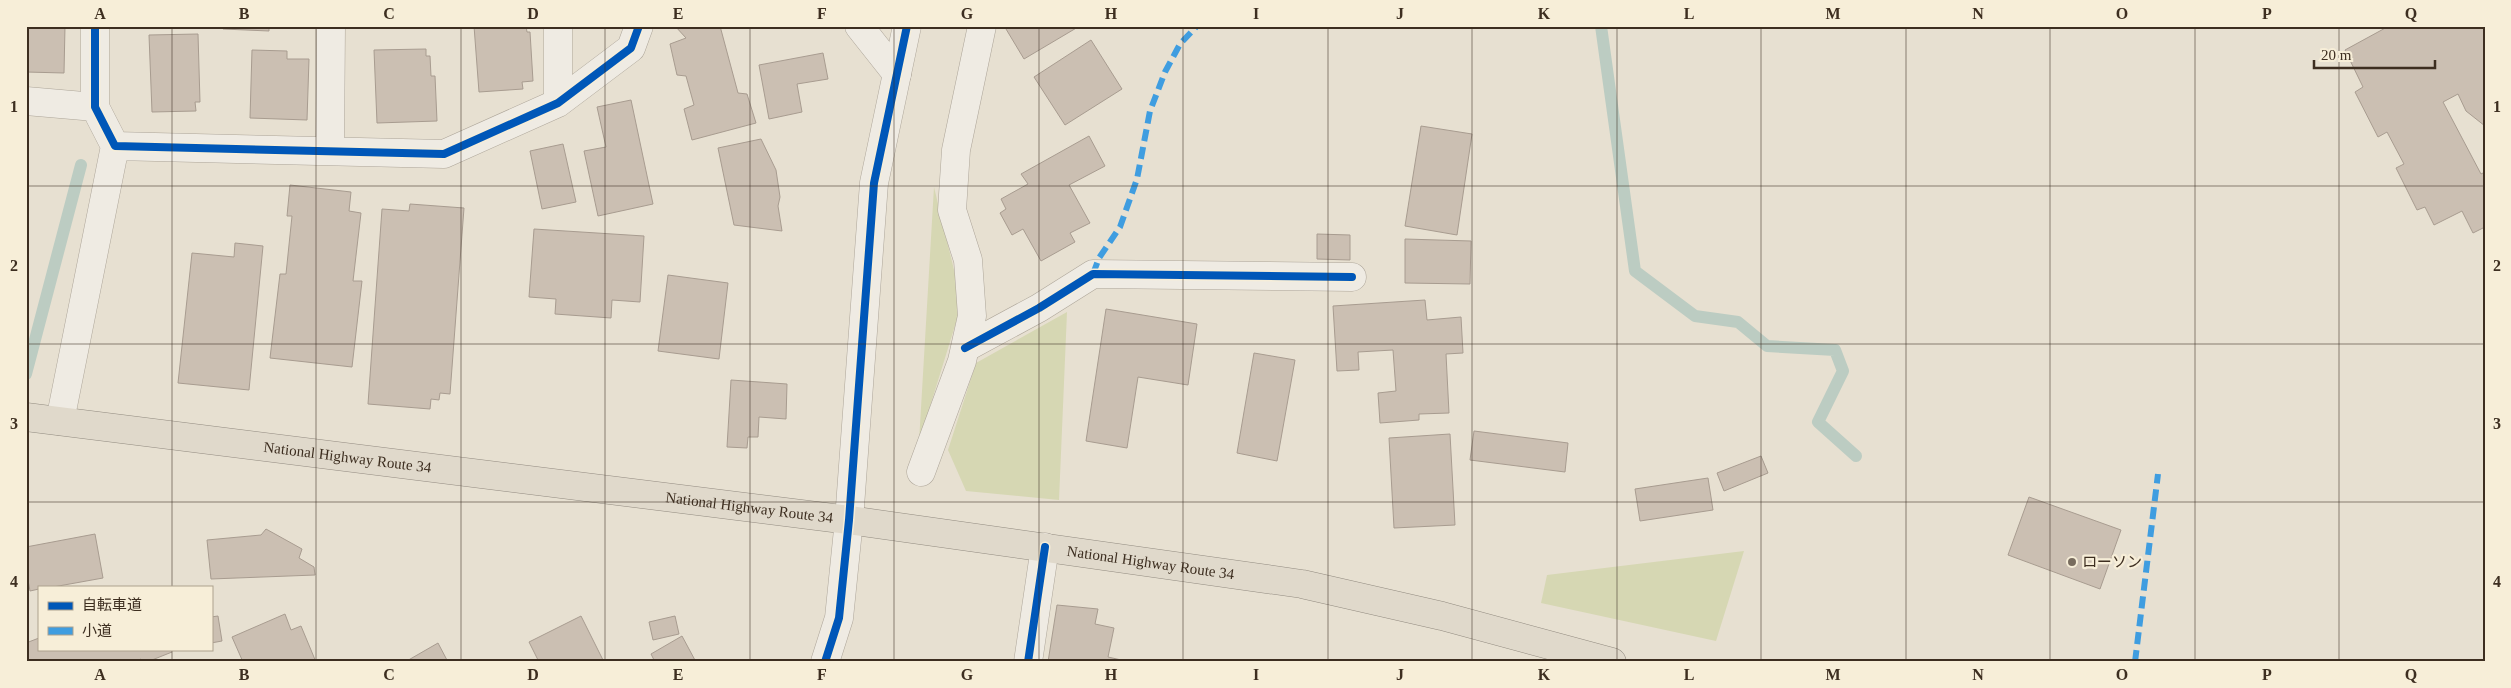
<svg xmlns="http://www.w3.org/2000/svg" width="2511" height="688" viewBox="0 0 2511 688" font-family="'Times New Roman','Noto Sans JP',serif">
<style>
.green{fill:#d6d7b3}
.lines{fill:none;stroke-linecap:round;stroke-linejoin:round}
.stream{stroke:#bcccc2;stroke-width:12}
.building{fill:#cbbfb2;stroke:#a89c90}
.minor-casing{stroke:#ada599;stroke-width:29}
.tertiary-casing{stroke:#ada599;stroke-width:29}
.trunk-casing{stroke:#928b80;stroke-width:29}
.minor{stroke:#efebe3;stroke-width:28}
.tertiary{stroke:#efebe3;stroke-width:28}
.trunk{stroke:#e0d9cb;stroke-width:28}
.quiet{stroke:#3f9de0;stroke-width:6;stroke-dasharray:12 6;stroke-linecap:butt}
.cycleway-casing{stroke:#f7eed8;stroke-width:11}
.cycleway{stroke:#0057b8;stroke-width:8}
.grid{fill:none;stroke:#3d2e20;stroke-width:1;stroke-opacity:0.55}
.poi-dot{fill:#786c5e;stroke:#f7eed8;stroke-width:2}
.labels{text-anchor:middle;stroke-width:4.5;stroke-linejoin:round;paint-order:stroke}
.street-label{font-size:15px;fill:#3d2e20;stroke:#f7eed8}
.poi-label{font-size:15px;fill:#3d2e20;stroke:#f7eed8;text-anchor:start}
.neatline{fill:none;stroke:#3d2e20;stroke-width:2}
.grid-label{font-size:16px;text-anchor:middle;font-weight:bold;fill:#3d2e20}
</style>
<rect width="100%" height="100%" fill="#e7e0d1"/>
<!-- green -->
<path class="green" d="M934,187L962,303L919,442Z
M1067,312L1059,500L966,491L948,450L976,363Z
M1744,551L1716,641L1541,603L1547,575Z"/>
<g class="lines">
<!-- stream -->
<path class="stream" d="M1601,26L1635,271L1695,316L1738,322L1767,346L1835,350L1843,371L1818,422L1856,456
M26,374L81,165"/>
</g>
<!-- building -->
<path class="building" d="M26,26H65L64,73L26,72Z
M223,26H269V31L223,29Z
M474,26H526L527,32H530L533,81L522,82L523,89L479,92Z
M675,26H720L738,93L747,94L756,123L692,140L684,109L694,105L686,76L677,75L670,44L686,38Z
M1010,26H1078V27L1024,59L1006,29Z
M2389,26H2485V126L2466,111L2458,94L2443,102L2481,174L2485,172V227L2473,233L2462,211L2434,225L2425,207L2417,210L2396,168L2404,164L2387,132L2378,137L2355,92L2363,87L2345,50Z
M198,34L200,102H195L196,111L152,112L149,35Z
M1091,40L1122,89L1065,125L1034,77Z
M426,49V56H430L431,76H435L437,121L377,123L374,50Z
M252,50L287,51V59H309L307,120L250,118Z
M823,53L828,79L797,84L802,112L769,119L759,65Z
M631,100L653,204L598,216L584,151L606,147L597,107Z
M1421,126L1472,134L1457,235L1405,226Z
M1089,136L1105,166L1069,185L1090,223L1070,233L1075,242L1041,261L1023,229L1012,235L1000,213L1006,209L1001,199L1028,184L1021,174Z
M761,139L776,170L780,197L778,206L782,231L734,225L718,148Z
M563,144L576,202L542,209L530,151Z
M290,185L351,192L349,211L361,213L353,281H362L352,367L270,358L280,274H286L292,216H287Z
M410,204L464,208L450,394L440,393L439,400L431,399L430,409L368,404L382,209L409,211Z
M534,229L644,236L640,302L612,300L611,318L555,314L556,299L529,297Z
M1317,234L1350,235V260L1317,259Z
M1405,239L1471,241L1470,284L1405,283Z
M235,243L263,246L249,390L178,383L192,253L234,257Z
M668,275L728,283L719,359L658,351Z
M1425,300L1427,320L1461,317L1463,353L1446,354L1449,413L1419,414V420L1380,423L1378,393L1396,391L1393,350L1358,352L1359,370L1337,371L1333,306Z
M1106,309L1197,324L1188,385L1138,377L1127,448L1086,441Z
M1254,353L1295,360L1277,461L1237,453Z
M731,380L787,384L786,419L759,417L758,437H748L747,448L727,447Z
M1474,431L1568,443L1565,472L1470,460Z
M1450,434L1455,525L1394,528L1389,438Z
M1761,456L1768,473L1724,491L1717,473Z
M1708,478L1713,510L1640,521L1635,489Z
M2029,497L2121,530L2100,589L2008,555Z
M266,529L302,549L299,558L314,567L315,575L211,579L207,540L261,535Z
M95,534L103,578L53,587H39V589L30,591L26,569V547Z
M1057,605L1098,609L1095,624L1114,628L1108,657L1130,662H1048Z
M285,614L291,630L301,626L316,662H243L232,637Z
M218,616L222,641L211,643V617Z
M581,616L604,662H539L529,642Z
M675,616L679,634L653,640L649,622Z
M682,636L696,662H655L651,654Z
M39,638V649H171L172,652L147,662H143L141,659L134,662H26V643Z
M438,643L448,662H405Z"/>
<g class="lines">
<defs>
<path id="minor" d="M95,26V107L115,146L444,154L558,103L631,48L639,26
M558,26V103
M859,26L897,74
M26,101L95,107
M330,151L331,26
M965,348L1039,308L1093,274L1352,277
M60,421L115,146
M921,472L962,361L972,316L968,260L952,210L956,150L982,26
M1028,662L1045,547"/>
<path id="tertiary" d="M825,662L839,618L849,520L874,183L907,26"/>
<g id="trunk">
<path id="s1" d="M26,417L849,520L1302,584L1442,616L1612,662"/>
</g>
</defs>
<!-- minor casing -->
<use href="#minor" class="minor-casing"/>
<!-- tertiary casing -->
<use href="#tertiary" class="tertiary-casing"/>
<!-- trunk casing -->
<use href="#trunk" class="trunk-casing"/>
<!-- minor -->
<use href="#minor" class="minor"/>
<!-- tertiary -->
<use href="#tertiary" class="tertiary"/>
<!-- trunk -->
<use href="#trunk" class="trunk"/>
<!-- quiet -->
<path class="quiet" d="M1093,274L1099,258L1120,227L1137,179L1150,111L1165,72L1180,44L1197,26
M2135,662L2158,474"/>
<defs>
<path id="cycleway" d="M95,26V107L115,146L444,154L558,103L631,48L639,26
M965,348L1039,308L1093,274L1352,277
M825,662L839,618L849,520L874,183L907,26
M1028,662L1045,547"/>
</defs>
<!-- cycleway casing -->
<use href="#cycleway" class="cycleway-casing"/>
<!-- cycleway -->
<use href="#cycleway" class="cycleway"/>
</g>
<!-- grid -->
<path class="grid" d="M172,26V587M316,26V662M461,26V662M605,26V662M750,26V662M894,26V662M1039,26V662M1183,26V662M1328,26V662M1472,26V662M1617,26V662M1761,26V662M1906,26V662M2050,26V662M2195,26V662M2339,26V662M26,186H2485M26,344H2485M26,502H2485M172,649V662"/>
<!-- markers -->
<circle class="poi-dot" cx="2072" cy="562" r="5"/>
<g class="labels">
<!-- street labels -->
<g class="street-label">
<text dy="5" stroke="none"><textPath href="#s1" startOffset="324">National Highway Route 34</textPath></text>
<text dy="5" stroke="none"><textPath href="#s1" startOffset="729">National Highway Route 34</textPath></text>
<text dy="5" stroke="none"><textPath href="#s1" startOffset="1134">National Highway Route 34</textPath></text>
</g>
<!-- poi labels -->
<g class="poi-label">
<text x="2082" y="567">ローソン</text>
</g>
</g>
<!-- border -->
<rect width="2511" height="688" fill="none" stroke="#f7eed8" stroke-width="55"/>
<!-- legend -->
<rect x="38" y="586" width="175" height="65" fill="#f7eed8" stroke="#ada18e"/>
<rect x="48" y="602" width="25" height="8" fill="#0057b8" stroke="#ada18e"/>
<text x="82" y="610" font-size="15" fill="#3d2e20">自転車道</text>
<rect x="48" y="627" width="25" height="8" fill="#3f9de0" stroke="#ada18e"/>
<text x="82" y="636" font-size="15" fill="#3d2e20">小道</text>
<!-- scale -->
<path d="M2314 60v8h121v-8" fill="none" stroke="#3d2e20" stroke-width="2.5"/>
<text x="2321" y="60" font-size="15" fill="#3d2e20" stroke="#f7eed8" stroke-width="4" paint-order="stroke">20 m</text>
<rect x="28" y="28" width="2456" height="632" class="neatline"/>
<g class="grid-label">
<text x="100" y="19">A</text>
<text x="244" y="19">B</text>
<text x="389" y="19">C</text>
<text x="533" y="19">D</text>
<text x="678" y="19">E</text>
<text x="822" y="19">F</text>
<text x="967" y="19">G</text>
<text x="1111" y="19">H</text>
<text x="1256" y="19">I</text>
<text x="1400" y="19">J</text>
<text x="1544" y="19">K</text>
<text x="1689" y="19">L</text>
<text x="1833" y="19">M</text>
<text x="1978" y="19">N</text>
<text x="2122" y="19">O</text>
<text x="2267" y="19">P</text>
<text x="2411" y="19">Q</text>
<text x="14" y="112">1</text>
<text x="2497" y="112">1</text>
<text x="14" y="271">2</text>
<text x="2497" y="271">2</text>
<text x="14" y="429">3</text>
<text x="2497" y="429">3</text>
<text x="14" y="587">4</text>
<text x="2497" y="587">4</text>
<text x="100" y="680">A</text>
<text x="244" y="680">B</text>
<text x="389" y="680">C</text>
<text x="533" y="680">D</text>
<text x="678" y="680">E</text>
<text x="822" y="680">F</text>
<text x="967" y="680">G</text>
<text x="1111" y="680">H</text>
<text x="1256" y="680">I</text>
<text x="1400" y="680">J</text>
<text x="1544" y="680">K</text>
<text x="1689" y="680">L</text>
<text x="1833" y="680">M</text>
<text x="1978" y="680">N</text>
<text x="2122" y="680">O</text>
<text x="2267" y="680">P</text>
<text x="2411" y="680">Q</text>
</g>
</svg>
